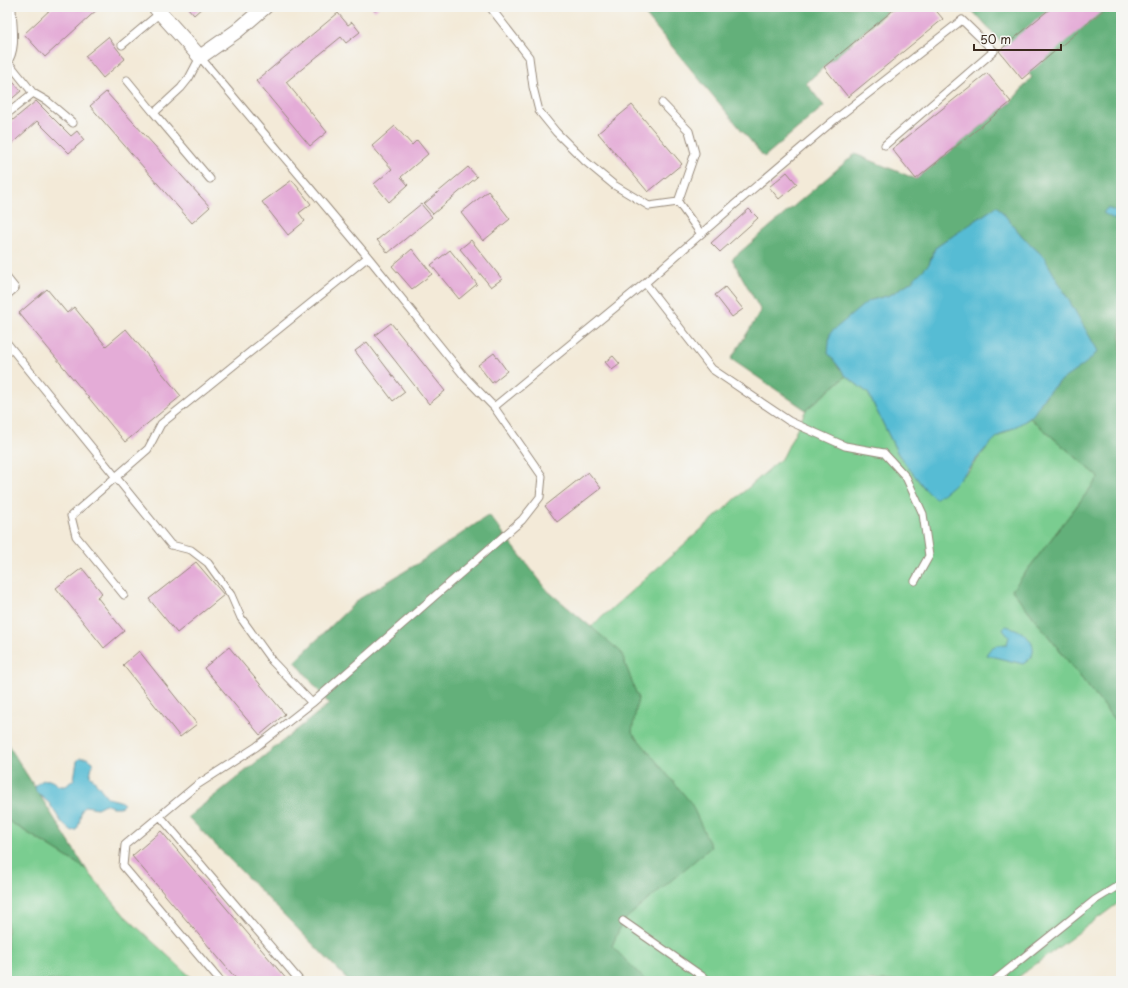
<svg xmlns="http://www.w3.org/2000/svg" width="1128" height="988" viewBox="0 0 1128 988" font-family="'Playpen Sans',sans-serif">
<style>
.green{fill:#7acd90;stroke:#5a7c57}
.forest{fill:#63b07a;stroke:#4f6d4c}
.water{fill:#56bcd4;stroke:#487379}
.building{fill:#e4acd7}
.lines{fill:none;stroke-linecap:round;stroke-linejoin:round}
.service-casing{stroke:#978a7b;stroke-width:9}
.minor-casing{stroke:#978a7b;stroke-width:16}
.service{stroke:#fff;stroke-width:7}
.minor{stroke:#fff;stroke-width:14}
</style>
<rect width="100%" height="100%" fill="#f6f6f2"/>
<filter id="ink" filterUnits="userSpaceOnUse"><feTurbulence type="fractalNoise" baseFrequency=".025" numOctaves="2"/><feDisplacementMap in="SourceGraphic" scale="8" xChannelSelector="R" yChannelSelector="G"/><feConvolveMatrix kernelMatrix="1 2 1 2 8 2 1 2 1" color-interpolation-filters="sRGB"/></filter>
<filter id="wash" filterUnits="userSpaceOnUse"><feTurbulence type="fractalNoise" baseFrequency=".012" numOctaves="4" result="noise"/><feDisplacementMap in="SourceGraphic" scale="16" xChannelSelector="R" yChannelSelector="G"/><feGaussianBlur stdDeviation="0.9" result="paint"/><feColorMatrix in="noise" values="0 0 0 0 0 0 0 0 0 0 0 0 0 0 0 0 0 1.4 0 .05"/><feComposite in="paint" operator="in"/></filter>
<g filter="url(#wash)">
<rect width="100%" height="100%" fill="#f3ead8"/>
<!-- green -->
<path class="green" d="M846,376L868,393L898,454L925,489L935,499L968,471L994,439L1030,418L1099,477L1012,590L1121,728V901L1013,981H522L532,679L783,457L806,410Z
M7,820L86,869L124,915L195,981H7Z"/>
<!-- forest -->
<path class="forest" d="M639,7H892L806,83L824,106L764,157Z
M969,7H1121V724L1120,727L1012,590L1099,477L1030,418L1050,390L1078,367L1091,359L1044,257L1022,236L997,206L935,248L929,264L912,281L890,295L868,301L836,364L846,376L806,410L731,359L761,311L732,259L855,154L916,179L1011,102L1032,77Z
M489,515L548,591L621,652L638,698L632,732L691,803L711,847L623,921L612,946L646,981H349L188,817L329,704L295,661L359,599L417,564Z
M7,743L86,869L7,820Z"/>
<!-- water -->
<path class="water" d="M997,206L1022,236L1044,257L1098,351C1084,369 1060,377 1046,395C1040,402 1036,414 1028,419C1017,427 1003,431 994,440C973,460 961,483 935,499L925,489L898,454L868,393L846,376L828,353L830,333L868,301L890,295L912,281L929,264L935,248Z
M1107,208L1121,213V223L1103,213Z
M1005,626C1024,628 1047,650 1023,664L986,655C992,645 996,645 1007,644L1009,637L1003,630Z
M80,758H87L93,762L90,775L108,798L120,801L124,804L121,807H112L105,804L97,808L85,806C78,813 82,823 76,830L71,831L62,823L49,803L36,792L35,786C45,777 49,778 59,786H66L74,779L77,761Z"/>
<g id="blocks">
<!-- building -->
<path class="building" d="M53,7H100L45,57L24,34Z
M187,7H203L194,15Z
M371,7H379L375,11Z
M897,7H933L943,19L848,97L824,67Z
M1052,7H1107L1022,79L999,51Z
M338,13L348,25L352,22L360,32L346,43L341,37L286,82L327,132L310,146L256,81Z
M108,37L125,59L103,78L85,56Z
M987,73L1011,102L916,179L892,149Z
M7,75L21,91L7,103Z
M106,92L210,207L192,223L90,106Z
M36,101L71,136L77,131L84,140L69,153L37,121L7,148V125Z
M632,105L682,164L648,192L598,133Z
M395,126L412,145L417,140L428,154L401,177L408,185L389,202L374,184L392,169L372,146Z
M468,167L477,177L433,214L424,204Z
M787,172L797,184L779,199L769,187Z
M292,180L311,204L299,213L305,221L288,235L262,202Z
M488,191L510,219L483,241L461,213Z
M421,204L432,217L388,253L377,240Z
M749,209L758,218L720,252L711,243Z
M471,240L502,279L491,287L460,249Z
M412,249L432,274L412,289L392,266Z
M450,250L477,284L459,299L431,265Z
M725,287L743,309L732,317L715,295Z
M47,289L67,313L74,307L106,346L126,329L181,396L125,442L19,313Z
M391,323L445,391L429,404L375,335Z
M367,342L405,392L393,401L355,351Z
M494,353L507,371L492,383L478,365Z
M613,356L620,364L612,370L605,362Z
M588,472L601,488L557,522L545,506Z
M196,562L224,595L177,633L149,599Z
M82,568L102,593L97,597L124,631L104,648L56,588Z
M229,647L285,714L260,735L204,668Z
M139,651L197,724L180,737L123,665Z
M161,831L288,981H238L132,856Z"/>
</g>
</g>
<g filter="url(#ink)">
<use href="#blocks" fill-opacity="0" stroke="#978a7b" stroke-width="1"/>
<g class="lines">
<defs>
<path id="service" d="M490,7L529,57L533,87L539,111L556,132L585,161L614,185L649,206L678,202L701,234
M122,45L160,13
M8,62L33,93
M7,63C18,48 12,25 12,7
M127,80L154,113
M662,103L689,131L695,153L678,202
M7,114L33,93L47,101L73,123
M210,179L154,113L181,88L189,78L200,57L368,257L465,377L494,407L542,476L540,497L522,520L312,703L256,747L197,785L125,845L123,866L220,981
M7,278L15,288L7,295
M645,283L712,369L789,421L845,446L884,453L906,477L923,514L929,556L915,581
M7,343L171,545L191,550L208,563L231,595L241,618L272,661L312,703
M494,407L645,283L734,205L833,121L962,20L994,51L885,145
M124,595L76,536L71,516L148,449L161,424L368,257
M160,816L300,981
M623,921L709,981
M994,981L1095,900L1121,884"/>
<path id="minor" d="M155,7L200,57L237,31L265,7"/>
</defs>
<!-- service casing -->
<use href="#service" class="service-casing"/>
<!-- minor casing -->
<use href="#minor" class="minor-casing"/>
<!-- service -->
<use href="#service" class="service"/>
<!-- minor -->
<use href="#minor" class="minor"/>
</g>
</g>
<!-- margin -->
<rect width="1128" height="988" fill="none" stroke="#f6f6f2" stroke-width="24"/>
<!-- scale -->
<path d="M974 44v6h87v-6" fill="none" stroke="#3b2a1e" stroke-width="2"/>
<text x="980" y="44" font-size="12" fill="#3b2a1e" stroke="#f6f6f2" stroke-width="3" paint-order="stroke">50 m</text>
</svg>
